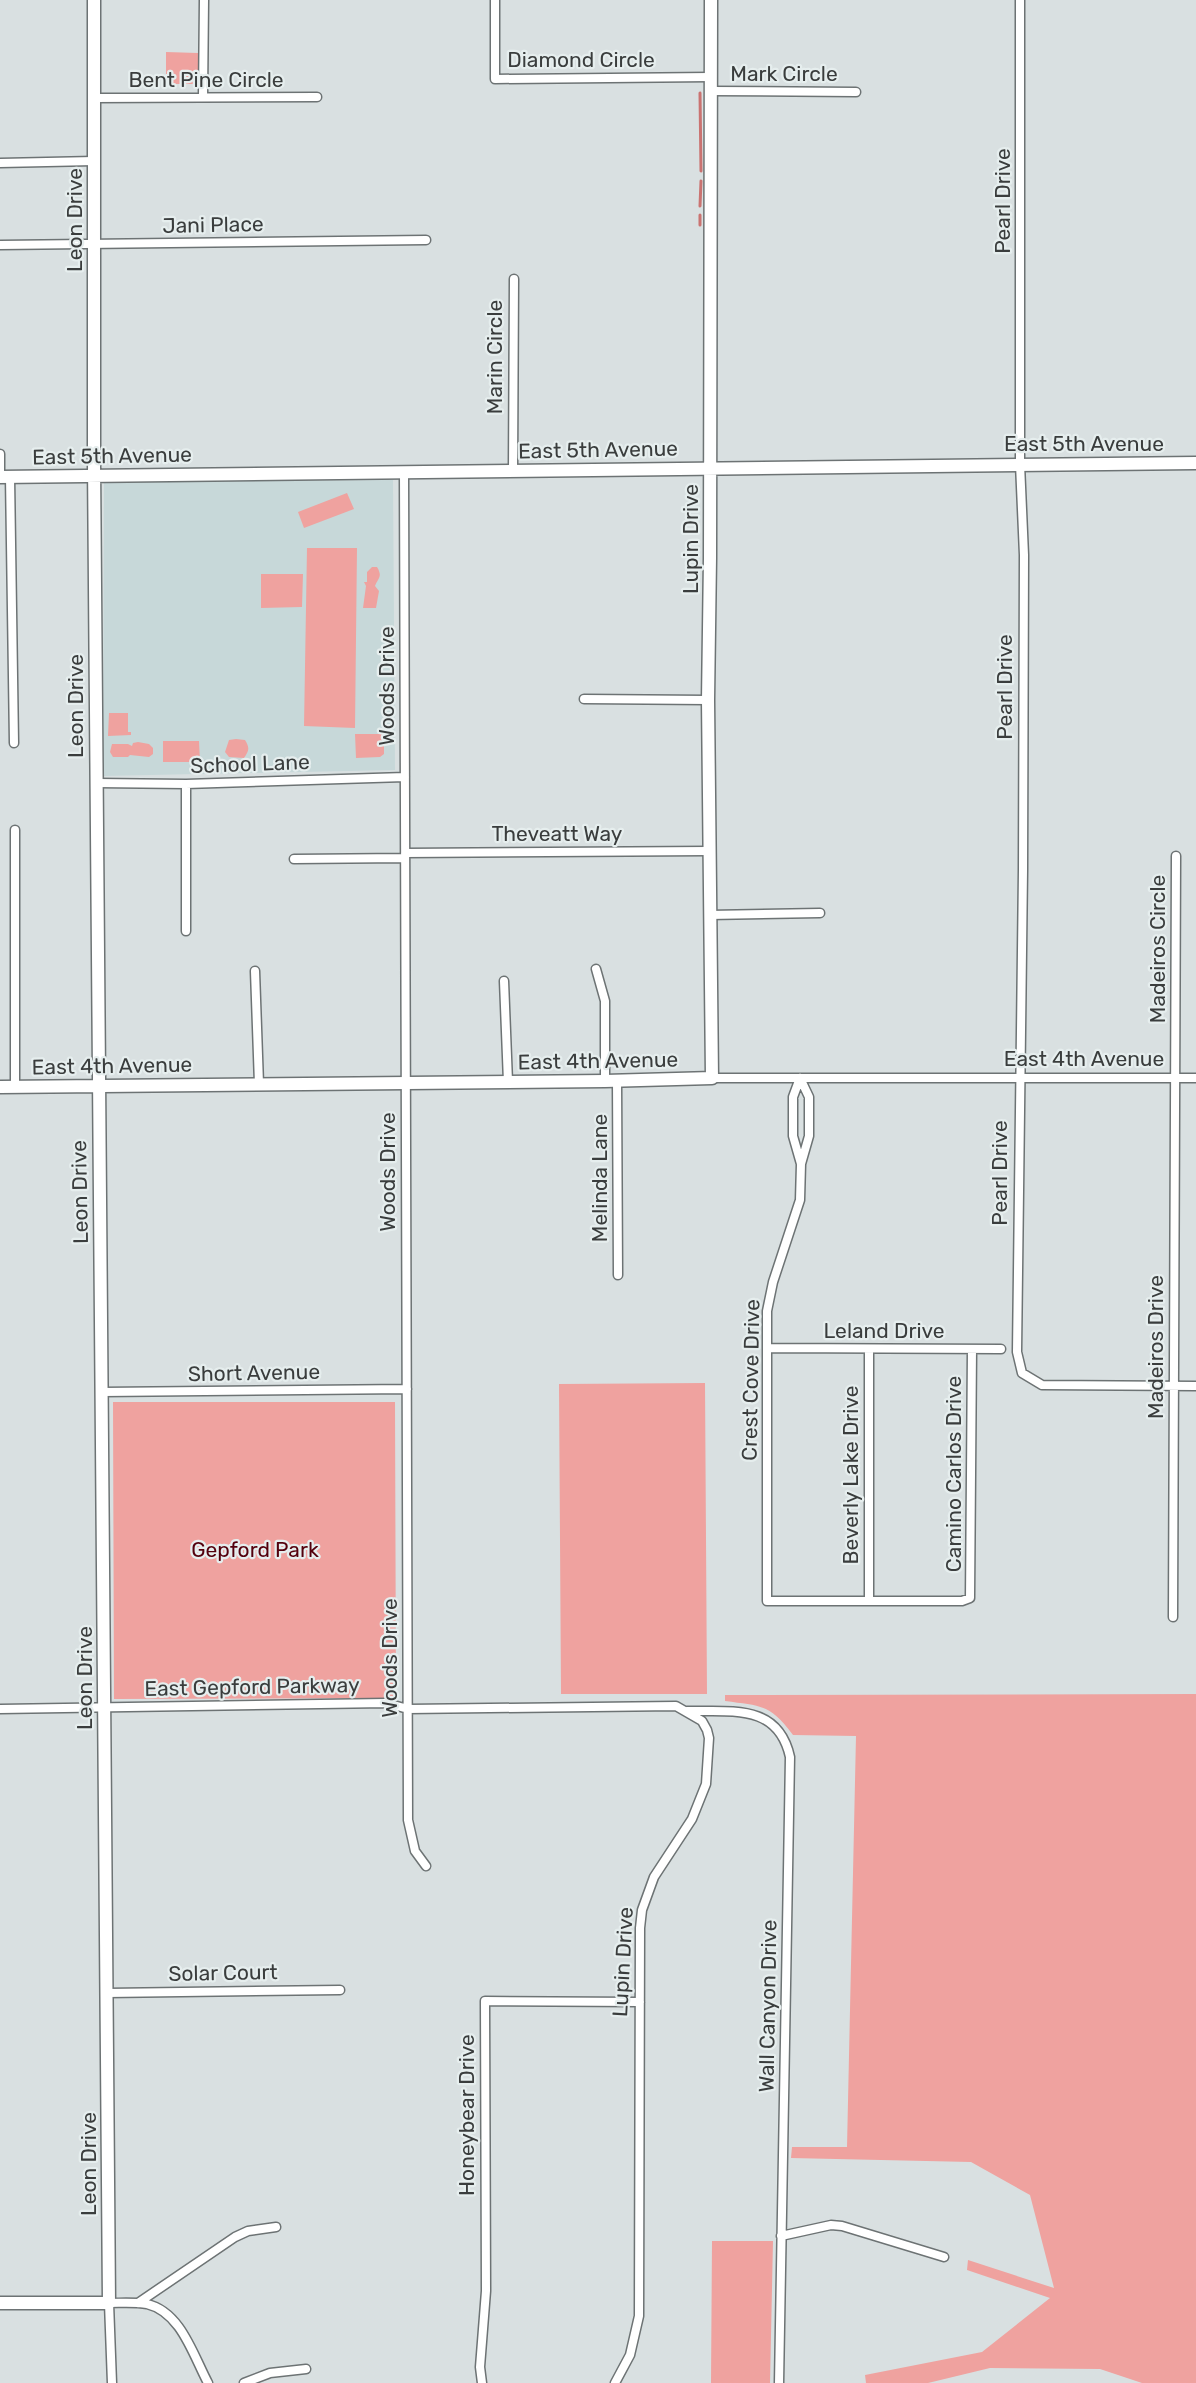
<svg xmlns="http://www.w3.org/2000/svg" width="1196" height="2383" viewBox="0 0 1196 2383" font-family="Rubik,sans-serif">
<style>
.built{fill:#c7d8d9}
.green{fill:#efa29f}
.lines{fill:none;stroke-linecap:round;stroke-linejoin:round}
.stream{stroke:#ca7371;stroke-width:3}
.street-casing{stroke:#6d7374;stroke-width:11}
.secondary-casing{stroke:#6d7374;stroke-width:15}
.street{stroke:#fff;stroke-width:8}
.secondary{stroke:#fff;stroke-width:12}
.labels{text-anchor:middle;stroke-width:4.5;stroke-linejoin:round;paint-order:stroke}
.street-label{font-size:21px;fill:#3a3d3d;stroke:#e6eeee}
.park-label{font-size:21px;fill:#54000d;stroke:#e6eeee}
</style>
<rect width="100%" height="100%" fill="#d9e0e1"/>
<!-- built -->
<path class="built" d="M393,480L395,770L103,776L104,482Z"/>
<!-- green -->
<path class="green" d="M166,52L198,53V84H166Z
M347,493L354,509L304,528L298,512Z
M307,548H357L355,728L304,726Z
M372,567H377C383,577 378,578 375,586L379,591L376,608H363L366,586L364,582H367V572Z
M261,574H303L302,607L261,608Z
M109,713H128V732H131V735L108,736Z
M355,734H384V754L380,757L356,758Z
M236,739L245,740C250,748 249,751 244,758L229,757L225,752L229,740Z
M163,741H199L200,762H163Z
M138,742L149,744L153,748V754L149,757L130,755L128,757H113L110,752L112,744H128L132,746L133,743Z
M705,1383L707,1694H561L559,1384Z
M113,1402H395L396,1698L114,1699Z
M1196,1694V2383H1142L1100,2369L990,2368L928,2383H866L865,2375L982,2352L1050,2298L967,2270L968,2260L1054,2288L1030,2195L971,2162L791,2158L792,2147H847L856,1736L793,1735C770,1704 761,1706 725,1701V1695Z
M712,2241H773L770,2383H711Z"/>
<g class="lines">
<!-- stream -->
<path class="stream" d="M700,93L701,171
M700,206L701,181
M700,215V225"/>
<defs>
<path id="street" d="M495,0V79L711,77
M1020,0V464L1024,555L1023,870L1017,1352L1022,1373L1042,1385L1196,1386
M711,91L856,92
M203,97L204,0
M94,98L317,97
M0,163L94,161
M0,245L426,240
M0,454V477
M513,471L514,279
M404,472L408,1820L415,1851L426,1866
M10,477L14,743
M584,699L708,700
M97,783L186,784L405,777
M15,830V1087
M405,853L709,851
M294,859L405,858
M709,915L820,913
M186,931V784
M596,969L605,1001V1081
M255,971L259,1084
M504,981L508,1082
M712,1078H1196
M800,1078L793,1097V1136L801,1164L800,1200L773,1282L767,1311V1601H962L970,1598L972,1349
M800,1078L809,1097V1136L801,1164
M617,1081L618,1275
M768,1348L1001,1349
M869,1349V1601
M102,1392L407,1389
M1173,1617L1176,856
M0,1709L386,1703L408,1709L676,1706L702,1721L707,1730L709,1738L706,1784L692,1819L654,1877L642,1910L640,1928L639,2316L630,2355L615,2383
M687,1711C731,1712 778,1703 790,1757L779,2383
M107,1993L340,1990
M781,2236L831,2225L842,2226L944,2257
M138,2303L235,2237L248,2231L276,2227
M112,2383L109,2303C122,2303 135,2302 147,2304C181,2312 193,2355 208,2383
M244,2383L270,2373L306,2369
M482,2383L480,2367L486,2291L485,2001L640,2002"/>
<path id="secondary" d="M0,477L1196,463
M0,1087L605,1081L712,1078L708,700L710,558L711,0
M0,2303H109L94,463V0"/>
</defs>
<!-- street casing -->
<use href="#street" class="street-casing"/>
<!-- secondary casing -->
<use href="#secondary" class="secondary-casing"/>
<!-- street -->
<use href="#street" class="street"/>
<!-- secondary -->
<use href="#secondary" class="secondary"/>
</g>
<g class="labels">
<!-- street labels -->
<g class="street-label">
<text x="581" y="67">Diamond Circle</text>
<text x="784" y="81">Mark Circle</text>
<text x="206" y="87">Bent Pine Circle</text>
<text transform="translate(1003 201) rotate(-90)" y="7">Pearl Drive</text>
<text transform="translate(75 220) rotate(-90)" y="7">Leon Drive</text>
<text transform="translate(213 225) rotate(-1)" y="7">Jani Place</text>
<text transform="translate(495 357) rotate(-90)" y="7">Marin Circle</text>
<text x="1084" y="451">East 5th Avenue</text>
<text transform="translate(598 450) rotate(-1)" y="7">East 5th Avenue</text>
<text transform="translate(112 456) rotate(-1)" y="7">East 5th Avenue</text>
<text transform="translate(691 539) rotate(-90)" y="7">Lupin Drive</text>
<text transform="translate(387 686) rotate(-90)" y="7">Woods Drive</text>
<text transform="translate(1005 687) rotate(-90)" y="7">Pearl Drive</text>
<text transform="translate(76 706) rotate(-90)" y="7">Leon Drive</text>
<text transform="translate(250 764) rotate(-2)" y="7">School Lane</text>
<text x="557" y="841">Theveatt Way</text>
<text transform="translate(1158 949) rotate(-90)" y="7">Madeiros Circle</text>
<text x="1084" y="1066">East 4th Avenue</text>
<text transform="translate(598 1061) rotate(-1)" y="7">East 4th Avenue</text>
<text transform="translate(112 1066) rotate(-1)" y="7">East 4th Avenue</text>
<text transform="translate(388 1172) rotate(-90)" y="7">Woods Drive</text>
<text transform="translate(1000 1173) rotate(-90)" y="7">Pearl Drive</text>
<text transform="translate(600 1178) rotate(-90)" y="7">Melinda Lane</text>
<text transform="translate(80 1192) rotate(-91)" y="7">Leon Drive</text>
<text x="884" y="1338">Leland Drive</text>
<text transform="translate(1156 1347) rotate(-90)" y="7">Madeiros Drive</text>
<text transform="translate(254 1373) rotate(-1)" y="7">Short Avenue</text>
<text transform="translate(751 1380) rotate(-89)" y="7">Crest Cove Drive</text>
<text transform="translate(954 1474) rotate(-90)" y="7">Camino Carlos Drive</text>
<text transform="translate(851 1475) rotate(-90)" y="7">Beverly Lake Drive</text>
<text transform="translate(390 1658) rotate(-90)" y="7">Woods Drive</text>
<text transform="translate(85 1678) rotate(-90)" y="7">Leon Drive</text>
<text transform="translate(252 1687) rotate(-1)" y="7">East Gepford Parkway</text>
<text transform="translate(623 1962) rotate(-87)" y="7">Lupin Drive</text>
<text transform="translate(223 1973) rotate(-1)" y="7">Solar Court</text>
<text transform="translate(768 2006) rotate(-89)" y="7">Wall Canyon Drive</text>
<text transform="translate(467 2115) rotate(-90)" y="7">Honeybear Drive</text>
<text transform="translate(89 2164) rotate(-90)" y="7">Leon Drive</text>
</g>
<!-- park labels -->
<g class="park-label">
<text x="255" y="1557">Gepford Park</text>
</g>
</g>
</svg>
